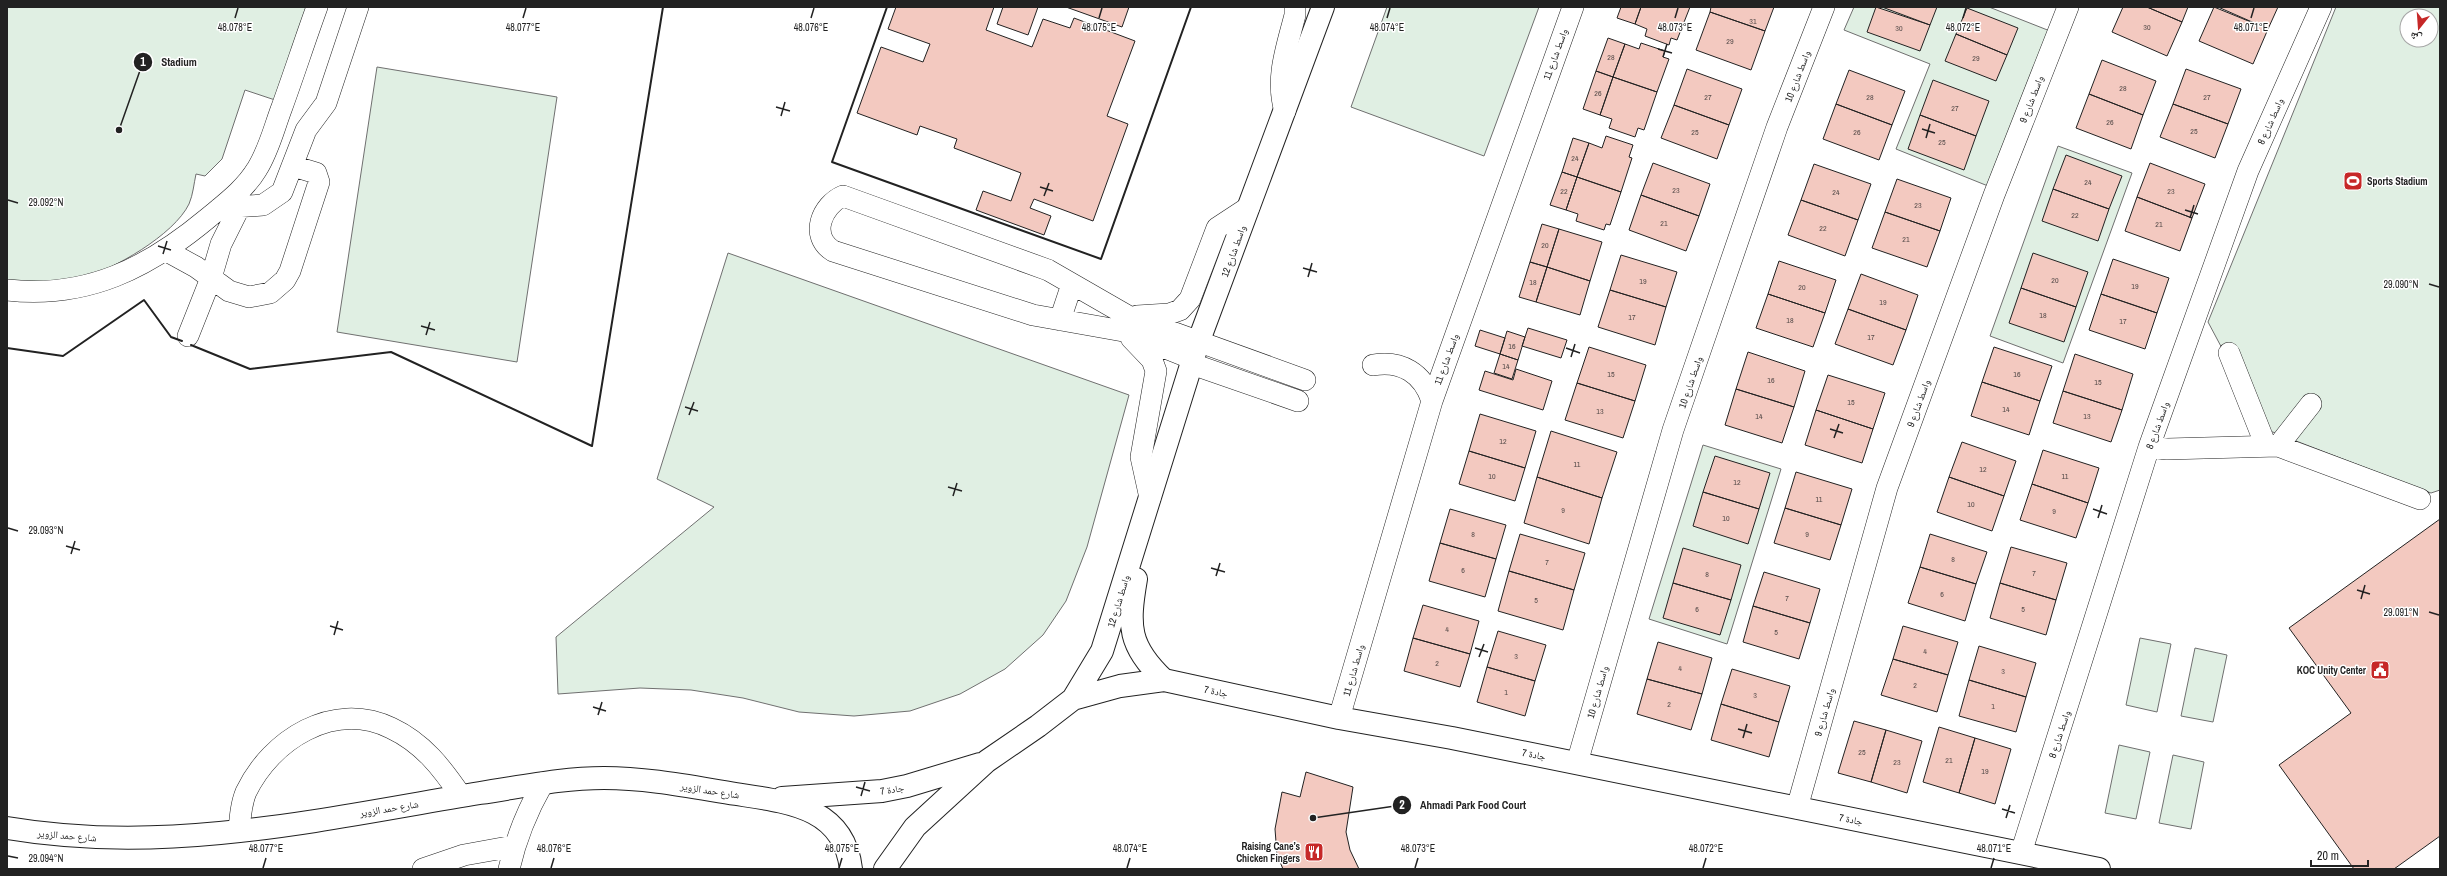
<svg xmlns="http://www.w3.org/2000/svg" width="2447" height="876" viewBox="0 0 2447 876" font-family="'Archivo Narrow','Noto Naskh Arabic',sans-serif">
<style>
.green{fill:#e0efe3;stroke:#6f6f6f;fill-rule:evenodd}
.building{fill:#f3c9c0;stroke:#222}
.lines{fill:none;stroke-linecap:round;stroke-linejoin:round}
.minor-casing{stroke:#222;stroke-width:22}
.major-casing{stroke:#222;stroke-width:24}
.minor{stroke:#fff;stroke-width:21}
.major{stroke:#fff;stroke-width:22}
.wall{stroke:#222;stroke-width:2}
.ticks{fill:none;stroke:#222;stroke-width:1.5}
.labels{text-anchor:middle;stroke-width:3;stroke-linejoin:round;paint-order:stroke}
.number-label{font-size:8px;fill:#564c4a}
.street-label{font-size:10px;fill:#222;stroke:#fff}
.poi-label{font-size:10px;font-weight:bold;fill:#222;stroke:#fff;text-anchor:end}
.ticks-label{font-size:10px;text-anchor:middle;fill:#222;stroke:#fff;stroke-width:3;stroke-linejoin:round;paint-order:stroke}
.leader{fill:none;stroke:#222;stroke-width:1.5}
.callout-dot{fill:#222;stroke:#fff;stroke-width:1.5}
.mark-label{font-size:12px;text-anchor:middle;font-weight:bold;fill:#fff}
.callout-label{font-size:11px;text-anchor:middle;font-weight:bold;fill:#222;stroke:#fff;stroke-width:3;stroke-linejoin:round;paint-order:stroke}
</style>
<rect width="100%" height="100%" fill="#fff"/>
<!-- green -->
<path class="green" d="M7,7H310L281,102L245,90L222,159L205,176L196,174C194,183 193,195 189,204C174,235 113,270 80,279C60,284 29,282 7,284Z
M1387,7H1539L1484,156L1351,107Z
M1854,7H1989L2050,31L1988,186L1896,149L1930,64L1844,30Z
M2336,7H2440V490L2431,493L2265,429L2208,322ZM2407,16H2431V40H2407Z
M377,67L557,97L517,362L337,332Z
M2058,146L2132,173L2063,363L1990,336Z
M728,253L1129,395L1087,547L1066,601L1043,635L1005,669L960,694L910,711L854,716L799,712L743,698L691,690L640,688L558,694L556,637L714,507L657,479Z
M1703,445L1781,469L1727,644L1649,619Z
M2140,638L2171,644L2157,712L2126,705Z
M2195,648L2227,655L2213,722L2181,716Z
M2119,745L2150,752L2136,819L2105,813Z
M2173,755L2204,762L2191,829L2159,823Z"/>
<!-- building -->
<path class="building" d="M896,7H994L986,30L1032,47L1043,19L1070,28L1074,18L1135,41L1107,116L1128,124L1093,221L1034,199L1030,208L1051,216L1044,235L976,210L983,191L1011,201L1021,173L954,148L957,139L920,126L917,135L857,113L881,47L923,62L930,44L888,29Z
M1003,7H1038L1028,35L997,24Z
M1066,7H1129L1122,27Z
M1621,7H1641L1635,24L1617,18Z
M1641,7H1690L1677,40L1671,38L1669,45L1645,36L1647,29L1635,24Z
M1711,7H1774L1765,31L1710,12Z
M1876,7L1930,25L1920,51L1867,32Z
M1882,7H1937L1930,25Z
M2123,7H2147L2182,22L2167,56L2112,32Z
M2147,7H2188L2182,22Z
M2214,7L2268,29L2253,64L2199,41Z
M2218,7H2278L2268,29Z
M1967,8L2018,28L2007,55L1956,34Z
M1710,12L1765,31L1751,70L1696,50Z
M1956,34L2007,55L1996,81L1945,61Z
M1608,38L1625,44L1613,77L1596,71Z
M1641,43L1665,51L1663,57L1669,59L1657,92L1613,77L1625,44L1639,49Z
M2102,60L2156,81L2143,115L2089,94Z
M1687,69L1742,89L1729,125L1674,105Z
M2186,69L2241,89L2228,124L2173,104Z
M1849,70L1905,91L1892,125L1836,104Z
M1596,71L1613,77L1600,115L1583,109Z
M1613,77L1657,92L1644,130L1638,128L1635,137L1609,128L1612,119L1600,115Z
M1933,80L1989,101L1976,136L1920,115Z
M2089,94L2143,115L2131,149L2076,128Z
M1836,104L1892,125L1879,160L1823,139Z
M2173,104L2228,124L2215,158L2160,137Z
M1674,105L1729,125L1717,159L1661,138Z
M1920,115L1976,136L1964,170L1908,149Z
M1606,136L1633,145L1629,157L1632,158L1621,192L1577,177L1589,143L1602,148Z
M1573,138L1589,143L1577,177L1562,172Z
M2066,155L2122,176L2109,209L2053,189Z
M1653,163L1710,184L1699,216L1641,195Z
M2150,163L2205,184L2192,218L2137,197Z
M1814,164L1871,184L1858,220L1801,200Z
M1562,172L1577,177L1566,210L1550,205Z
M1577,177L1621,192L1610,225L1606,224L1604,230L1576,221L1578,214L1566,210Z
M1897,179L1951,198L1940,231L1885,212Z
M2053,189L2109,209L2098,241L2042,221Z
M1641,195L1699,216L1686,251L1629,230Z
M2137,197L2192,218L2180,251L2125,231Z
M1801,200L1858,220L1845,256L1788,235Z
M1885,212L1940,231L1927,267L1872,248Z
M1542,224L1559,229L1547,267L1530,262Z
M1559,229L1602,242L1590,281L1547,267Z
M2033,253L2088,272L2076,307L2021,288Z
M1621,255L1677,272L1666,307L1610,290Z
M2113,259L2169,278L2157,313L2101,294Z
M1779,261L1836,280L1825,313L1768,294Z
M1530,262L1547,267L1536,302L1519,297Z
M1547,267L1590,281L1580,315L1536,302Z
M1861,274L1918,295L1906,330L1848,309Z
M2021,288L2076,307L2064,342L2009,323Z
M1610,290L1666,307L1655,345L1598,327Z
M1768,294L1825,313L1813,347L1756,328Z
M2101,294L2157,313L2145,349L2089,330Z
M1848,309L1906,330L1893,365L1835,344Z
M1528,328L1567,340L1561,358L1522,346Z
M1480,330L1505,338L1500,354L1475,346Z
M1507,331L1525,337L1518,360L1500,354Z
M1589,347L1646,365L1635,401L1577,383Z
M1994,347L2052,366L2040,401L1982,382Z
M1748,352L1805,371L1794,407L1736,389Z
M1500,354L1518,360L1512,379L1494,373Z
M2075,354L2133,374L2122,410L2063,391Z
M1516,369L1552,381L1543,410L1479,390L1485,371L1513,380Z
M1828,375L1885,393L1873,429L1816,410Z
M1982,382L2040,401L2029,435L1971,416Z
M1577,383L1635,401L1623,438L1565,420Z
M1736,389L1794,407L1782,443L1725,425Z
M2063,391L2122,410L2111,442L2053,423Z
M1816,410L1873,429L1862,463L1805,445Z
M1480,414L1536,431L1525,468L1469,451Z
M1551,431L1617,452L1602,498L1537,477Z
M1962,442L2016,461L2004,496L1949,477Z
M2043,450L2099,468L2088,503L2032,484Z
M1469,451L1525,468L1515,501L1459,484Z
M1715,456L1770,473L1759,509L1703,492Z
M1796,472L1852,489L1841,525L1785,508Z
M1537,477L1602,498L1589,544L1524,523Z
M1949,477L2004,496L1992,531L1937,512Z
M2032,484L2088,503L2076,538L2020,520Z
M1703,492L1759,509L1748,544L1693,526Z
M1785,508L1841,525L1830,560L1774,543Z
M1450,509L1506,525L1496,559L1440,543Z
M2440,519V836L2394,869H2354L2279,765L2351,713L2289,628Z
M1520,534L1585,553L1574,590L1509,571Z
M1930,534L1987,552L1976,584L1920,567Z
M1440,543L1496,559L1485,597L1429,581Z
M2011,547L2067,563L2056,600L2000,583Z
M1683,548L1741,565L1731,600L1673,583Z
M1920,567L1976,584L1965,621L1908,603Z
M1509,571L1574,590L1563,630L1498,611Z
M1764,572L1820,589L1810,623L1753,606Z
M1673,583L1731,600L1720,635L1663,618Z
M2000,583L2056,600L2046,635L1990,618Z
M1423,605L1479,621L1470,654L1413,638Z
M1753,606L1810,623L1799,659L1743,642Z
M1903,626L1958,642L1948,675L1893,659Z
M1498,631L1546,645L1535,681L1487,667Z
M1413,638L1470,654L1460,687L1404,671Z
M1658,642L1712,658L1702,694L1647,679Z
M1979,646L2036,663L2026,697L1969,680Z
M1893,659L1948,675L1937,712L1881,695Z
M1487,667L1535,681L1525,716L1477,702Z
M1732,669L1790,686L1779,722L1721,704Z
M1647,679L1702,694L1691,730L1637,714Z
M1969,680L2026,697L2016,732L1959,716Z
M1721,704L1779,722L1769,757L1711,740Z
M1854,721L1886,730L1871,782L1838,773Z
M1939,727L1975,738L1959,793L1923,782Z
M1886,730L1922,741L1907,793L1871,782Z
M1975,738L2011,749L1995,804L1959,793Z
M1306,772L1353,787L1346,832L1350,850L1359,869H1283L1277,855L1275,829L1282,792L1300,797Z"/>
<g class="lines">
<defs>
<path id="minor" d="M1285,111C1275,78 1287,47 1295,15V7
M220,208L263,205L282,192L306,130L326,103L358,7
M165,250L196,267L229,291L249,297L270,293L285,280L290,271L319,182L316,173L293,166
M7,290C87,299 148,268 208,218C226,203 245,189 257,169C269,150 274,128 282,107C294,74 305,40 317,7
M1137,316L1169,314L1180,310L1190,299L1217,228L1249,207
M1060,320L1072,284
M188,336L211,278L221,244L239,208
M1131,338L1152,360L1156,371L1141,457L1150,498
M2229,353L2266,446
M1193,359L1123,331L1033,315L833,251C809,236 822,205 843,196L1048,270L1128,316L1305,380
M1192,364L1298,401
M1373,365C1401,360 1423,373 1432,401
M2278,446L2311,404
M2149,447L2167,449L2278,446L2420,499
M1339,718L1432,401L1573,7
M1577,763L1673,430L1777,127L1824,7
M1797,808L1887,488L1994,195L2068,7
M239,831C240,818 241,804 246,792C271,740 333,700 391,728C423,743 442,768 461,796
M2021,853L2149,447L2248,171L2321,7
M423,869L464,855L514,846
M509,869C516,838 527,811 543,783"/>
<path id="major" d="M1136,579C1128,626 1128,646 1164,680
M1073,699L1102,651L1198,343L1323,7
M782,798L882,791L907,786L980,764
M7,828C78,840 148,840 220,833C307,825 394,807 480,793C521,787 562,778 604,778C648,778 692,787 736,794C788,802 844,807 851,869
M885,869L915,827L987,761L1038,726L1073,699L1120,686L1164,680L1339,718L1452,738L2099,869"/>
</defs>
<!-- minor casing -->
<use href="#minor" class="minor-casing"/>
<!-- major casing -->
<use href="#major" class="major-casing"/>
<!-- minor -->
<use href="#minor" class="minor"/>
<!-- major -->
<use href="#major" class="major"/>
<!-- wall -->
<path class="wall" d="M887,7L832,162L1101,259L1191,7
M191,345L250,369L391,352L592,446L663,7
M7,348L63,356L144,300L171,337L182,341"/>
</g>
<!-- ticks -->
<path class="ticks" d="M235,18L238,8M523,18L526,8M811,18L814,8M1099,18L1102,8M1387,18L1390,8M1675,18L1678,8M1963,18L1966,8M2251,18L2254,8M1658,49L1672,53M1663,57L1667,44M776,107L790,111M781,116L785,102M1922,129L1935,133M1926,138L1930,124M1040,187L1053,191M1044,196L1049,183M8,200L18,203M2185,210L2198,214M2190,218L2194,205M158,246L171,250M163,254L167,241M1303,268L1317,272M1308,277L1312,263M2429,284L2439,287M421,326L435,330M426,335L430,322M1566,348L1580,353M1571,357L1575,344M685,407L698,411M689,415L694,402M1830,429L1843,433M1834,438L1839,424M948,487L962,491M953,496L957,483M2093,509L2107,514M2098,518L2102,505M8,528L18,531M66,546L80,550M71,554L75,541M1211,568L1225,572M1216,576L1220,563M2357,590L2370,594M2361,599L2365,585M2429,612L2439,615M330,626L343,630M334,635L338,621M1475,648L1488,652M1479,657L1484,644M593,707L606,711M598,715L602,702M1738,729L1752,733M1743,738L1747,724M856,787L870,791M861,796L865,782M2002,809L2015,813M2006,818L2010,805M8,856L18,858M263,868L266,858M551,868L554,858M839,868L842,858M1127,868L1130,858M1415,868L1418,858M1703,868L1706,858M1991,868L1994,858"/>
<!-- icons -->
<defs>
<symbol id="stadium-square" viewBox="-11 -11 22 22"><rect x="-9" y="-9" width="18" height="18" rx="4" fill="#c62828" stroke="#fff"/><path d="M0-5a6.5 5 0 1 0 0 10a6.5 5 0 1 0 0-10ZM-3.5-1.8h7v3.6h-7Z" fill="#fff"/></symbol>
<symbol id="civic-square" viewBox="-11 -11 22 22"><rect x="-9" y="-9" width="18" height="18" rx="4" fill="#c62828" stroke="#fff"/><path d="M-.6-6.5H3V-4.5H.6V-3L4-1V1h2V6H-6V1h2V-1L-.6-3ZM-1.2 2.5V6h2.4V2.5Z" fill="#fff"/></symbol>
<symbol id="restaurant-square" viewBox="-11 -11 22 22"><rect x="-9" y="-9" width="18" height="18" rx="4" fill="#c62828" stroke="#fff"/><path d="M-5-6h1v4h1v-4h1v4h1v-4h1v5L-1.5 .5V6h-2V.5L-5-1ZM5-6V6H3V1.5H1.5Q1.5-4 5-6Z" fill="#fff"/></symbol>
</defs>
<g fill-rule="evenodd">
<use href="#stadium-square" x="2342" y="170" width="22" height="22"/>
<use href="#civic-square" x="2369" y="659" width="22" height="22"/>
<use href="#restaurant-square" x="1303" y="841" width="22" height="22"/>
</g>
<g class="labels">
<!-- number labels -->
<g class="number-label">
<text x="1753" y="24">31</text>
<text x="2147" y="30">30</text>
<text x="1899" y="31">30</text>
<text x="1730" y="44">29</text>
<text x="1611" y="60">28</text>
<text x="1976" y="61">29</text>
<text x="2123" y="91">28</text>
<text x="1598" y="96">26</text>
<text x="1708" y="100">27</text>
<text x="1870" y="100">28</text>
<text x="2207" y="100">27</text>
<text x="1955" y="111">27</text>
<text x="2110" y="125">26</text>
<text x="2194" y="134">25</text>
<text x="1695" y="135">25</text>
<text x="1857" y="135">26</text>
<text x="1942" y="145">25</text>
<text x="1575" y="161">24</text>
<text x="2088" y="185">24</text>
<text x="1676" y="193">23</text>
<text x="1564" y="194">22</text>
<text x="2171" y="194">23</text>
<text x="1836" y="195">24</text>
<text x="1918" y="208">23</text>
<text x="2075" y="218">22</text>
<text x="1664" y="226">21</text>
<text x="2159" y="227">21</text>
<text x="1823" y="231">22</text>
<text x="1906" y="242">21</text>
<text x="1545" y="248">20</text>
<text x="2055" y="283">20</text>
<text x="1643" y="284">19</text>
<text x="1533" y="285">18</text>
<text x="2135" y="289">19</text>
<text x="1802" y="290">20</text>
<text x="1883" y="305">19</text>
<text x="2043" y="318">18</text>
<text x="1632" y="320">17</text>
<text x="1790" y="323">18</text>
<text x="2123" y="324">17</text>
<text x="1871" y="340">17</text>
<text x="1512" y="349">16</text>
<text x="1506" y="369">14</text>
<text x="1611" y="377">15</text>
<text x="2017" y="377">16</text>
<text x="1771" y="383">16</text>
<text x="2098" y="385">15</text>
<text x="1851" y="405">15</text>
<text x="2006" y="412">14</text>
<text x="1600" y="414">13</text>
<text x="1759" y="419">14</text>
<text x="2087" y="419">13</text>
<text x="1503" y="444">12</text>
<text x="1577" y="467">11</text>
<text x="1983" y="472">12</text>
<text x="1492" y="479">10</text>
<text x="2065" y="479">11</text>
<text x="1737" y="485">12</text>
<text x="1819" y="502">11</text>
<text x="1971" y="507">10</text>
<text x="1563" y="513">9</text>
<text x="2054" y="514">9</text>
<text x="1726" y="521">10</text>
<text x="1473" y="537">8</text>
<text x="1807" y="537">9</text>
<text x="1953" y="562">8</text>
<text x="1547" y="565">7</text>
<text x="1463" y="573">6</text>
<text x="2034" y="576">7</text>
<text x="1707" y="577">8</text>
<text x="1942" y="597">6</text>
<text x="1787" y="601">7</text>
<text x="1536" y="603">5</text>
<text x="1697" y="612">6</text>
<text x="2023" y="612">5</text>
<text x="1447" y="632">4</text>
<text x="1776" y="635">5</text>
<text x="1925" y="654">4</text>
<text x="1516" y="659">3</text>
<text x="1437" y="666">2</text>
<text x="1680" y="671">4</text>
<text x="2003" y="674">3</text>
<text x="1915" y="688">2</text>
<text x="1506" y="695">1</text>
<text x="1755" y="698">3</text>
<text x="1669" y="707">2</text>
<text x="1993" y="709">1</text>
<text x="1862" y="755">25</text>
<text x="1949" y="763">21</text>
<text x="1897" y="765">23</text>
<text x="1985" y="774">19</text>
</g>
<!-- street labels -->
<g class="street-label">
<text transform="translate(1555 54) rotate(-70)" y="4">واسط شارع 11</text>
<text transform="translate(1797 76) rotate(-69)" y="4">واسط شارع 10</text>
<text transform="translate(2031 99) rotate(-69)" y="4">واسط شارع 9</text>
<text transform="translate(2270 121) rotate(-66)" y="4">واسط شارع 8</text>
<text transform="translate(1233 251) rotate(-70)" y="4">واسط شارع 12</text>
<text transform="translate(1446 359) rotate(-70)" y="4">واسط شارع 11</text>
<text transform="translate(1690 382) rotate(-71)" y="4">واسط شارع 10</text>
<text transform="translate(1918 403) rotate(-70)" y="4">واسط شارع 9</text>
<text transform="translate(2157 425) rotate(-70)" y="4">واسط شارع 8</text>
<text transform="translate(1118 601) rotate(-73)" y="4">واسط شارع 12</text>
<text transform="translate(1353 670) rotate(-74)" y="4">واسط شارع 11</text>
<text transform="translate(1216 691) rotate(12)" y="4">جادة 7</text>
<text transform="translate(1597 692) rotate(-74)" y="4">واسط شارع 10</text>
<text transform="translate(1824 712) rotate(-74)" y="4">واسط شارع 9</text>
<text transform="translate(2059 734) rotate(-72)" y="4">واسط شارع 8</text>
<text transform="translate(1534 754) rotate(11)" y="4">جادة 7</text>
<text transform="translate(892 789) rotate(-9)" y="4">جادة 7</text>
<text transform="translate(710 790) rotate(9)" y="4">شارع حمد الزوير</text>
<text transform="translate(389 808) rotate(-9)" y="4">شارع حمد الزوير</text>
<text transform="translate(1851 819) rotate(11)" y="4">جادة 7</text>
<text transform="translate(67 835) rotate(5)" y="4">شارع حمد الزوير</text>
</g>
<!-- poi labels -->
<g class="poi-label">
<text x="2367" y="185" text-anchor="start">Sports Stadium</text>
<text x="2366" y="674">KOC Unity Center</text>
<text x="1300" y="850">Raising Cane’s<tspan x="1300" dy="12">Chicken Fingers</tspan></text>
</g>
</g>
<g class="ticks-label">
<text x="235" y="31">48.078°E</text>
<text x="523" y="31">48.077°E</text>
<text x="811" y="31">48.076°E</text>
<text x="1099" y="31">48.075°E</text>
<text x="1387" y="31">48.074°E</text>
<text x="1675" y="31">48.073°E</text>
<text x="1963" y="31">48.072°E</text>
<text x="2251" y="31">48.071°E</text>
<text x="46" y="206">29.092°N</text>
<text x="2401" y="288">29.090°N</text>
<text x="46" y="534">29.093°N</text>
<text x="2401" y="616">29.091°N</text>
<text x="266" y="852">48.077°E</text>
<text x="554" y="852">48.076°E</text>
<text x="842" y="852">48.075°E</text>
<text x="1130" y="852">48.074°E</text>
<text x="1418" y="852">48.073°E</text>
<text x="1706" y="852">48.072°E</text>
<text x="1994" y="852">48.071°E</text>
<text x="46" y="862">29.094°N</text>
</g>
<!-- callouts -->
<path class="leader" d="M119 130L143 62M1313 818L1402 805"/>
<g class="callout-dot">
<circle cx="119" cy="130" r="4"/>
<circle cx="1313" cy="818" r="4"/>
<circle cx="143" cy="62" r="10"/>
<circle cx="1402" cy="805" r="10"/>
</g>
<g class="mark-label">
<text x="143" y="66">1</text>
<text x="1402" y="809">2</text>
</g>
<g class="callout-label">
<text x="179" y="66">Stadium</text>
<text x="1473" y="809">Ahmadi Park Food Court</text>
</g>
<!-- border -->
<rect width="2447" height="876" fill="none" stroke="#222222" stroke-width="16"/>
<!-- north arrow -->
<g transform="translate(2419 28) rotate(197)"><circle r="19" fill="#ffffff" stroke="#a7a7a7"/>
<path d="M0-3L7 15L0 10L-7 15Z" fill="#c62828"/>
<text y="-6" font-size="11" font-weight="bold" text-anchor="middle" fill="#222222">ش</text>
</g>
<!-- scale -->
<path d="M2311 860v6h57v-6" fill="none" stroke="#222222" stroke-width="2"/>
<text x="2317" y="860" font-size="12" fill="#222222" stroke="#ffffff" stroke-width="3" paint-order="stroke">20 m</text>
</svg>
